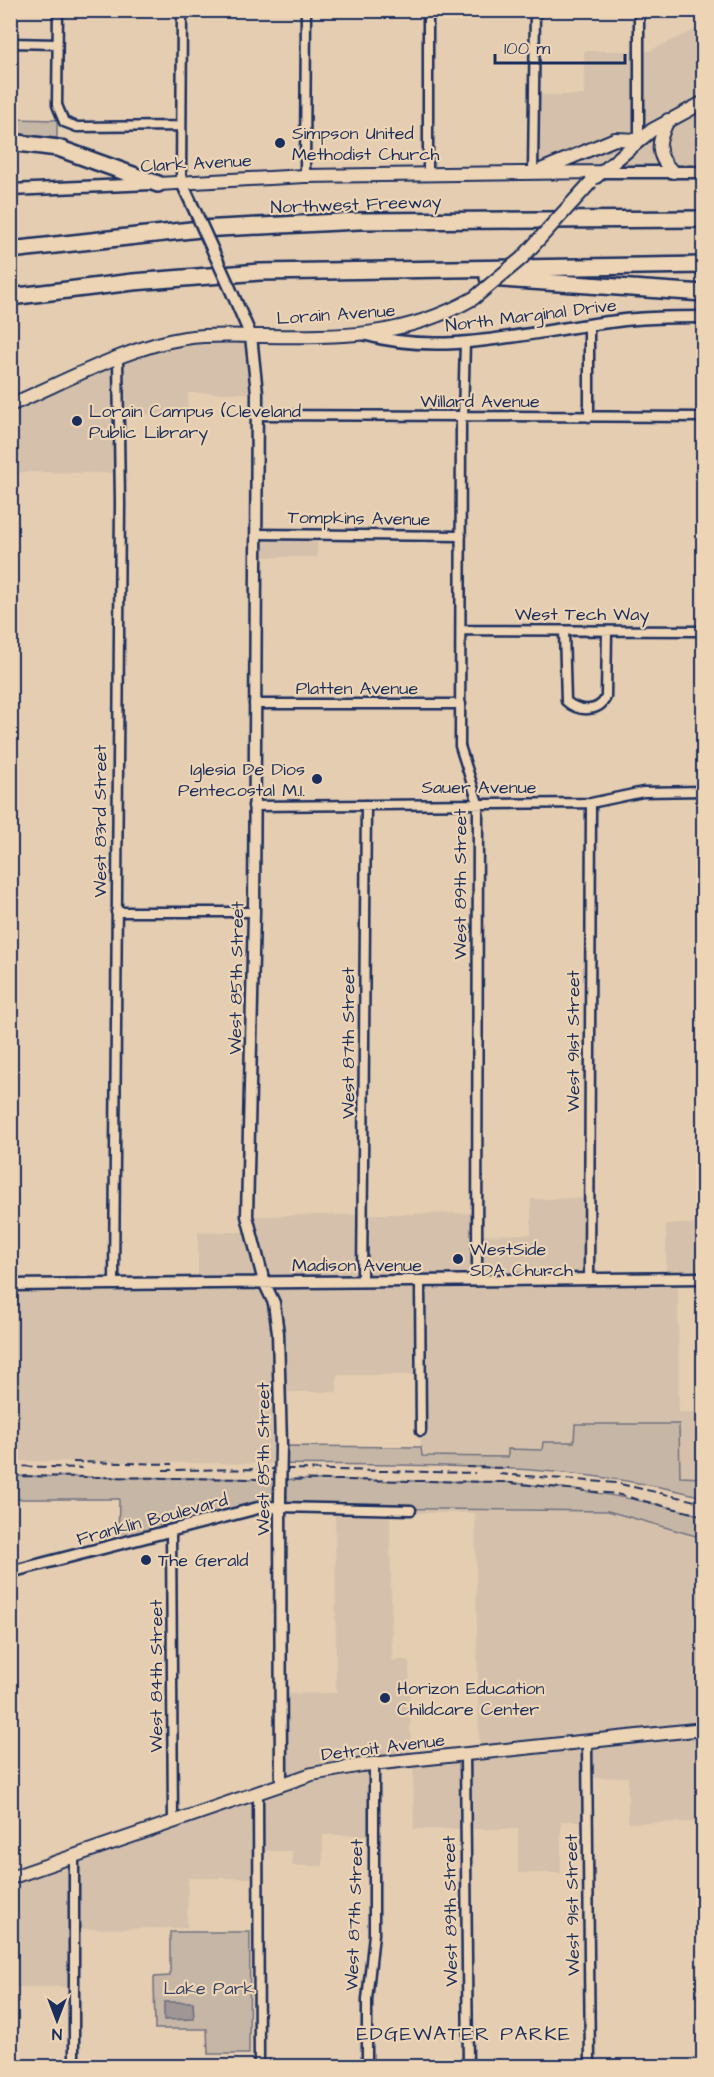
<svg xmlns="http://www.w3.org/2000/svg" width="714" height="2077" viewBox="0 0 714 2077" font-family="'Architects Daughter',sans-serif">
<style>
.built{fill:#d5c1ab;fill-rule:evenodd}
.green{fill:#c6b6a5;stroke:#707282;stroke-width:1.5}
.water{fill:#9f9695;stroke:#6a6d7f;stroke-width:1.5}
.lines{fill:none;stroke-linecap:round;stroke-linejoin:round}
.minor-casing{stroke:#1b2f5e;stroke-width:13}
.tertiary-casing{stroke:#1b2f5e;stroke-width:15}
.primary-casing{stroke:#1b2f5e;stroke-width:16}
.motorway-casing{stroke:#1b2f5e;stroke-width:20}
.minor{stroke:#ecd4b4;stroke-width:8}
.tertiary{stroke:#ecd4b4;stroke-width:10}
.primary{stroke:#ecd4b4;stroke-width:12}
.motorway{stroke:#ecd4b4;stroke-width:15}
.rail{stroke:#1b2f5e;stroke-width:2;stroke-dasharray:9 4.5;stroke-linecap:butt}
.tertiary-bridge-casing{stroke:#1b2f5e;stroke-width:15;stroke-linecap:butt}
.primary-bridge-casing{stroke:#1b2f5e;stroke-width:16;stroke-linecap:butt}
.tertiary-bridge{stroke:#ecd4b4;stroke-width:10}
.primary-bridge{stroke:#ecd4b4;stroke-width:12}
.poi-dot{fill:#1b2f5e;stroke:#ecd4b4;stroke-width:2}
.labels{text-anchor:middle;stroke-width:4.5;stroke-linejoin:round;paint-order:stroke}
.poi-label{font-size:18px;fill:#1b2f5e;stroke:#ecd4b4;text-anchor:start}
.street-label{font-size:18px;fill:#1b2f5e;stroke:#ecd4b4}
.park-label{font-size:18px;fill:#354369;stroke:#ecd4b4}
.neighbourhood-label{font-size:20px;letter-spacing:1.5px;fill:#1b2f5e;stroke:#ecd4b4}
</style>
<rect width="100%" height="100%" fill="#e4cdb1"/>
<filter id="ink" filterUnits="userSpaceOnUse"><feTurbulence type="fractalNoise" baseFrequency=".0167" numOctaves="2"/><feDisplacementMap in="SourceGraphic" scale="12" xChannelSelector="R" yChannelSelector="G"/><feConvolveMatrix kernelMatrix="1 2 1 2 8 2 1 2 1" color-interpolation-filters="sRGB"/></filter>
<g filter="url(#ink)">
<!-- built -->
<path class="built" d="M703,26V167L536,169L537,95H584V51H649Z
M251,336L257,393H188L187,415L119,414V473L11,472V405L153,346Z
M256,534H317V557H255Z
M589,1198V1280L666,1278V1224H703V1278L678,1279L679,1412H703V1478L679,1477V1424L575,1425L574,1442H543V1450L509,1449L508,1457L421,1456L420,1375H337V1392H280V1464L11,1461V1285L198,1282V1232H251L247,1216L477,1213V1235L531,1234V1199Z
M335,1507L416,1510L608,1511L703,1538V1822L628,1823V1777L588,1778V1821H561V1873H518V1829H414L413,1761L374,1764V1835H323V1866H292V1851H258V1878H188L187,1928L74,1929V1987H11L10,1878L281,1785L280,1694L336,1693ZM390,1513H475L479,1747L411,1754L409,1660H392Z"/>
<!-- green -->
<path class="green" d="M11,119L57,120V138L11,133Z
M575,1424H679L680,1477L703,1478V1497C565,1461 422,1466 280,1464L281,1446L421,1447L422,1456L508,1457V1449L542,1450L543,1442H574Z
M11,1476L502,1482C574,1488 634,1497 703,1516V1538L608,1511L279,1507L118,1544L119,1499H11Z
M170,1932H250L249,2054H208L207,2029H155L154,1977L170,1976Z"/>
<!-- water -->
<path class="water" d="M164,2002H193L194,2019L164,2020Z"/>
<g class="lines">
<defs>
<path id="minor" d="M58,10L57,105L64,122L77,127L181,126
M10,43L57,44
M639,140V10
M533,173L535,10
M428,174V10
M305,176L306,10
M181,181L182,10
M256,415L704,417
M461,417L460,746L478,803L477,1280
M463,417L465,342
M589,417V325
M256,534L461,536
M461,630L704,631
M564,631L566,701C578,712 599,713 606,697L607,631
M254,704H461
M253,806L591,803L643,792L704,791
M116,912H254
M589,1280L591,803
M362,1281L366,805
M420,1282L421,1431
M114,1283L120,503L118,359
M279,1507L411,1510
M171,1531L173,1821
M587,1743L590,2066
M465,1755L468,2066
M258,1793L259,2066
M74,1856V2066
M367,2066V2000L374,1934V1764"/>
<path id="tertiary" d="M600,172H704
M181,181L195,211
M10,190L151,184
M233,295L251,336L257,393L254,912L247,1216L264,1282L274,1303L278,1333L281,1446
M363,334C446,358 534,330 617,321C645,317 675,317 704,317
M10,1285L704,1278
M280,1497L281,1785
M10,1572L258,1508L279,1507"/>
<path id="primary" d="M668,120C658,141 654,154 673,172
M541,170L615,139L639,140
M596,177L652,130L704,102
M158,184L305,176L600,172
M10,405C64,382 127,347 185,338C211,334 236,336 262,336C341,337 404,338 474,298
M10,1878L312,1774L362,1765L704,1729"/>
<path id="motorway" d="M10,142L58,148L158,184
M10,250L200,229L359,221L704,219
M488,278L704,293
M10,297L133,282L260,272L704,265"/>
</defs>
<!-- minor casing -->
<use href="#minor" class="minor-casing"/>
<!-- tertiary casing -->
<use href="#tertiary" class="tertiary-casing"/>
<!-- primary casing -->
<use href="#primary" class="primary-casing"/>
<!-- motorway casing -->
<use href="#motorway" class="motorway-casing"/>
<!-- minor -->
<use href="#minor" class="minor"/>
<!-- tertiary -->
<use href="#tertiary" class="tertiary"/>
<!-- primary -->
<use href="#primary" class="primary"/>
<!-- motorway -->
<use href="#motorway" class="motorway"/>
<!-- rail -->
<path class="rail" d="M73,1462L172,1464
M10,1466L82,1468
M466,1467L508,1468
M163,1470L290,1469L475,1473
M499,1474L616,1483L704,1503
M10,1476L502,1482L616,1494L704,1516"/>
<defs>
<path id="tertiary-bridge" d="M195,211L233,295
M280,1497L281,1446"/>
<path id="primary-bridge" d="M474,298L522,258L591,182"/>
</defs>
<!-- tertiary-bridge casing -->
<use href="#tertiary-bridge" class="tertiary-bridge-casing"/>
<!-- primary-bridge casing -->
<use href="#primary-bridge" class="primary-bridge-casing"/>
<!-- tertiary-bridge -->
<use href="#tertiary-bridge" class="tertiary-bridge"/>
<!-- primary-bridge -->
<use href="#primary-bridge" class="primary-bridge"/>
</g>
</g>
<!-- markers -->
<g class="poi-dot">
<circle cx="280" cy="143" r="6"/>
<circle cx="77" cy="421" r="6"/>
<circle cx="317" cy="779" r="6"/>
<circle cx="458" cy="1259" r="6"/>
<circle cx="146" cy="1560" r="6"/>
<circle cx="385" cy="1698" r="6"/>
</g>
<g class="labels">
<!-- poi labels -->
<g class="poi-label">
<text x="292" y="139">Simpson United<tspan x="292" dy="21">Methodist Church</tspan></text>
<text x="89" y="417">Lorain Campus (Cleveland<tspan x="89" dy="21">Public Library</tspan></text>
<text x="305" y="775" text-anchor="end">Iglesia De Dios<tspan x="305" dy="21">Pentecostal M.I.</tspan></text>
<text x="470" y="1255">WestSide<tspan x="470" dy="21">SDA Church</tspan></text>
<text x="158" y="1566">The Gerald</text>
<text x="397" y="1694">Horizon Education<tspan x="397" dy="21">Childcare Center</tspan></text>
</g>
<!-- street labels -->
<g class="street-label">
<text transform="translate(196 163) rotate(-3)" y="6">Clark Avenue</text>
<text transform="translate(356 204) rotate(-2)" y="6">Northwest Freeway</text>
<text transform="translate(336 314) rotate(-4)" y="6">Lorain Avenue</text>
<text transform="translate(531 315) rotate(-7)" y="6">North Marginal Drive</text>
<text x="480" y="407">Willard Avenue</text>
<text transform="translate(359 518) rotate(1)" y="6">Tompkins Avenue</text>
<text x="582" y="620">West Tech Way</text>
<text x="357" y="694">Platten Avenue</text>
<text x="479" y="793">Sauer Avenue</text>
<text transform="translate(100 821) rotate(-90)" y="6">West 83rd Street</text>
<text transform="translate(460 884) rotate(-90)" y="6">West 89th Street</text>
<text transform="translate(236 978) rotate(-89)" y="6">West 85th Street</text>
<text transform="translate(573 1041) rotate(-90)" y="6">West 91st Street</text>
<text transform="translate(348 1043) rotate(-90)" y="6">West 87th Street</text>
<text x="357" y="1271">Madison Avenue</text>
<text transform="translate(263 1459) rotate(-90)" y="6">West 85th Street</text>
<text transform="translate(152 1519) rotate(-15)" y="6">Franklin Boulevard</text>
<text transform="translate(156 1676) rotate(-90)" y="6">West 84th Street</text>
<text transform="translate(383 1747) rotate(-7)" y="6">Detroit Avenue</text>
<text transform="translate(572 1905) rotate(-91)" y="6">West 91st Street</text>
<text transform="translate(450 1911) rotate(-91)" y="6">West 89th Street</text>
<text transform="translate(354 1915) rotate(-88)" y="6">West 87th Street</text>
</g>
<!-- park labels -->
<g class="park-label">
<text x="209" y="1994">Lake Park</text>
</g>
<!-- neighbourhood labels -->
<g class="neighbourhood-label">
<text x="464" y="2040">EDGEWATER PARKE</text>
</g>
</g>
<!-- margin -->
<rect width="714" height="2077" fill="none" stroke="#ecd4b4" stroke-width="36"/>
<rect x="18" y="18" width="678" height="2041" fill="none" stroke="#1b2f5e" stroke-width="2" filter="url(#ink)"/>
<!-- north arrow -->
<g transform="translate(57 2020) rotate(180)" stroke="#ecd4b4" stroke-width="4.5" paint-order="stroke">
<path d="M0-4.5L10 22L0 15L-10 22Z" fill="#1b2f5e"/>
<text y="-9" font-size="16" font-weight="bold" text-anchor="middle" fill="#1b2f5e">N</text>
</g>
<!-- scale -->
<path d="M495 54v9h130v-9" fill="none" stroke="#1b2f5e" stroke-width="3"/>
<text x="504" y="54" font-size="18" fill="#1b2f5e" stroke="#ecd4b4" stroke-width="4.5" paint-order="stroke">100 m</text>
</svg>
